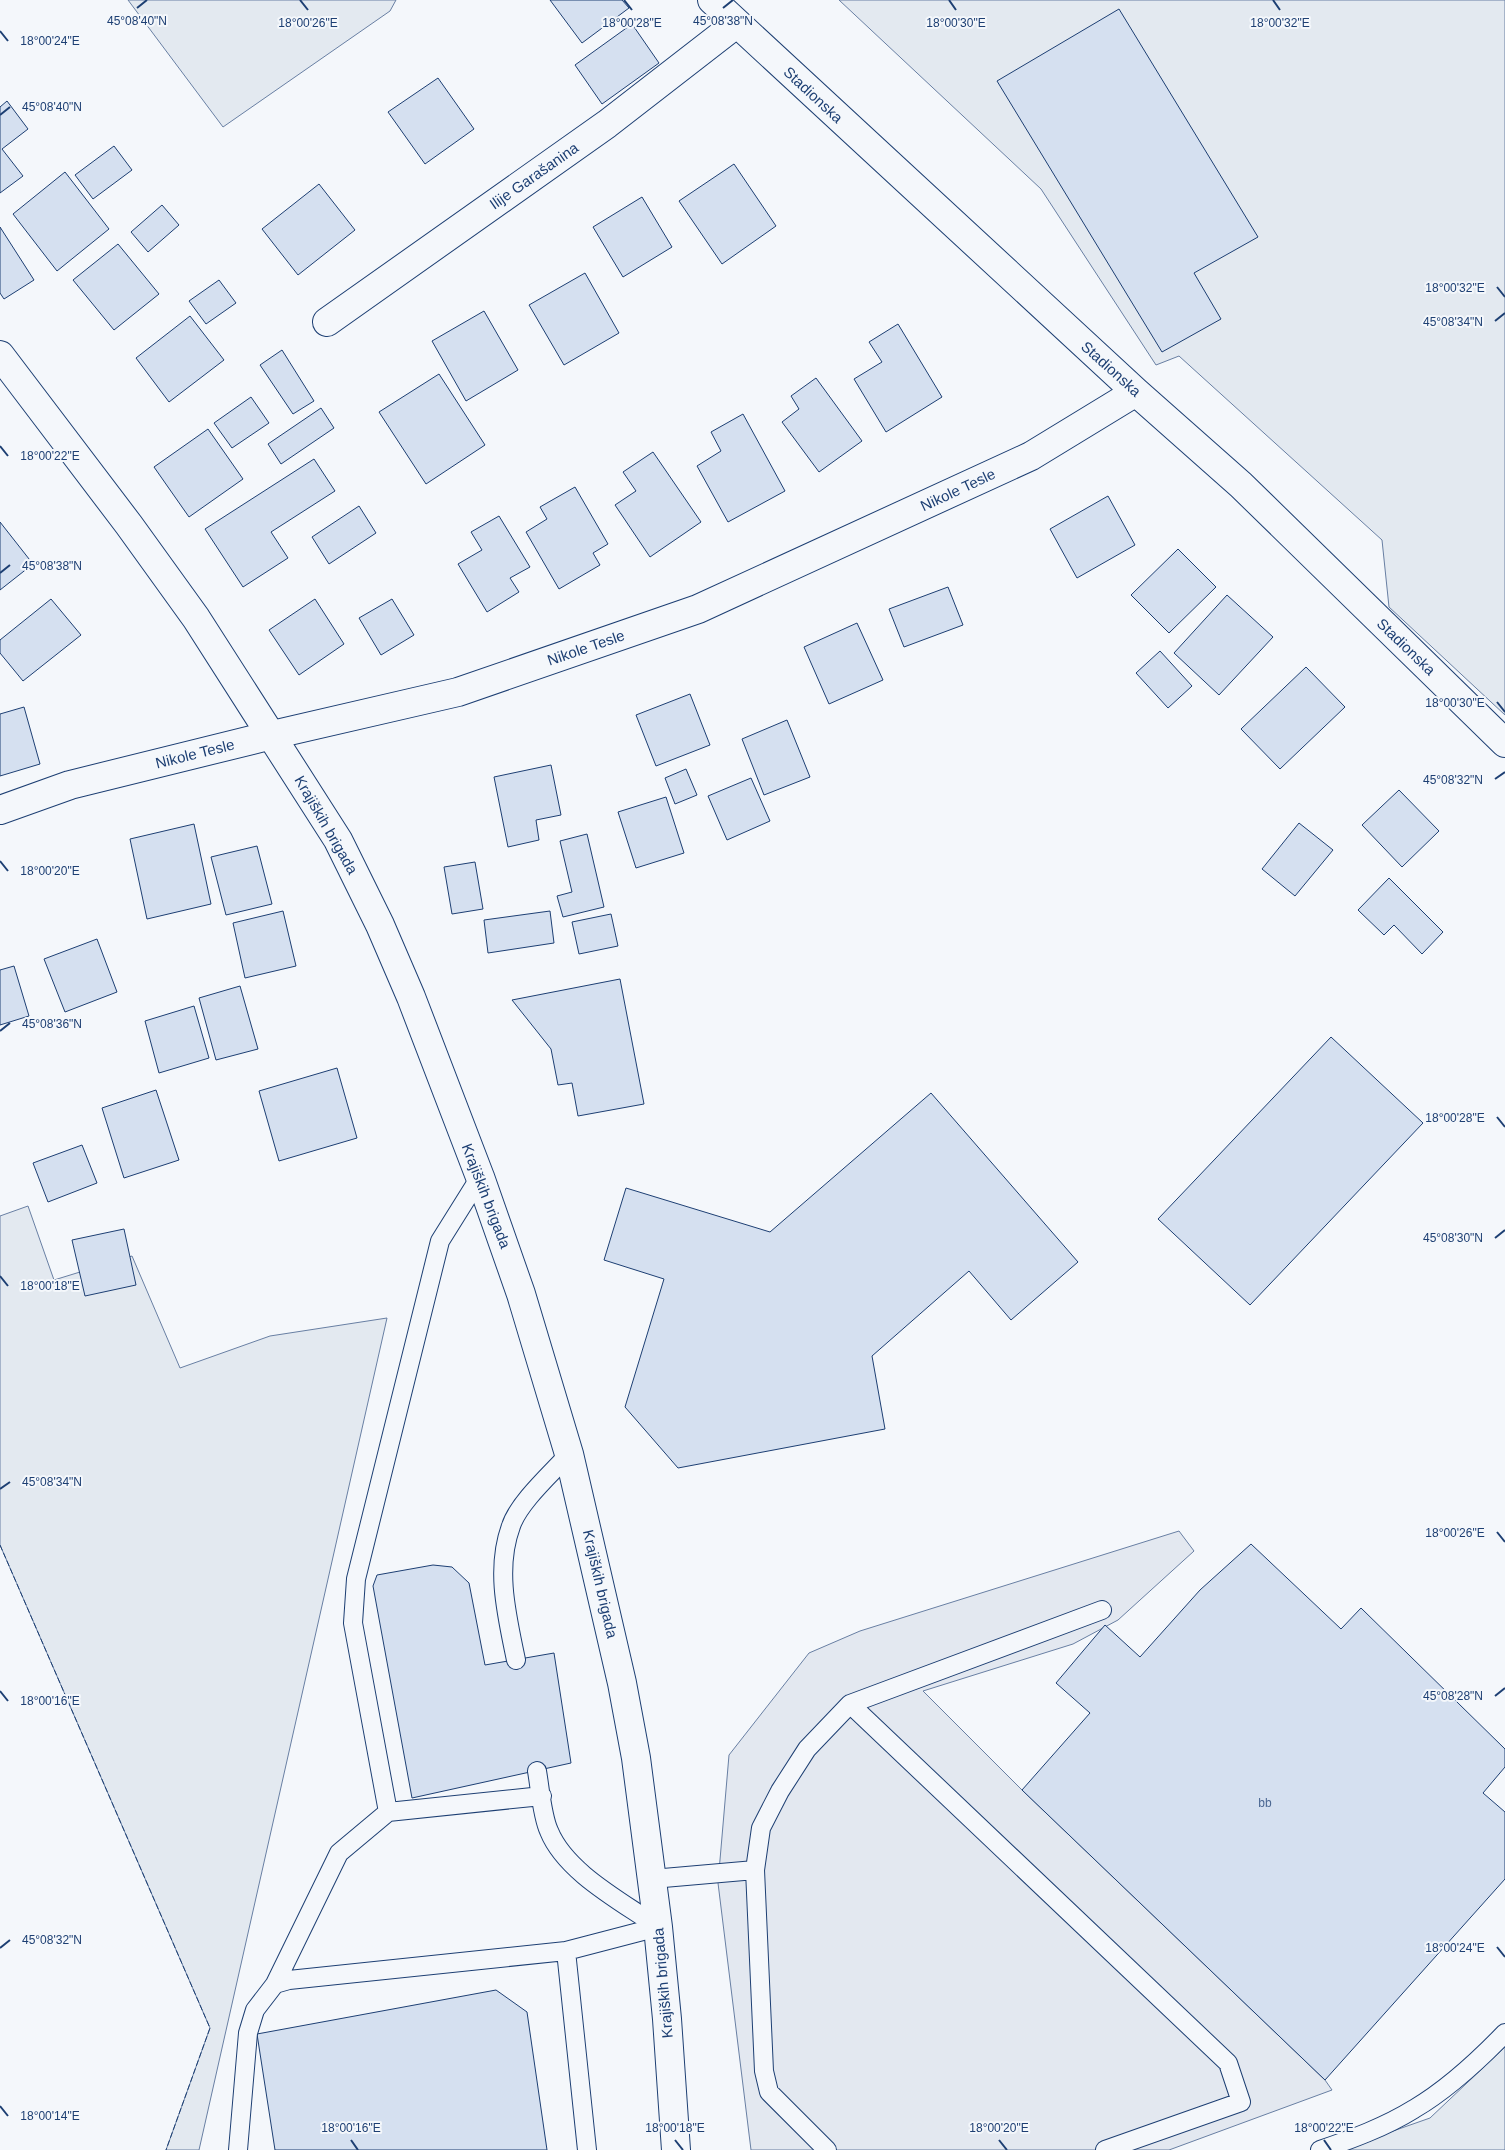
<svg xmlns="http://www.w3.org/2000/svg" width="1505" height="2150" viewBox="0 0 1505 2150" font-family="Helvetica,sans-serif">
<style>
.green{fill:#e3e9f0;stroke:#687fa3}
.parking{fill:#e3e8f0;stroke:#687fa3}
.building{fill:#d5e0f0;stroke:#1d3f73}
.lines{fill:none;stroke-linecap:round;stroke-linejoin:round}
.service-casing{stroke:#1d3f73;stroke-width:20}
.minor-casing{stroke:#1d3f73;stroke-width:30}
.primary-casing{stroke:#1d3f73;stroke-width:30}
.service{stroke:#f4f7fb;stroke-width:18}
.minor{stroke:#f4f7fb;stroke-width:28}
.primary{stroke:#f4f7fb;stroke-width:28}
.fence{stroke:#1d3f73;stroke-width:1;stroke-dasharray:6 2.5;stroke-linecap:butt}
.ticks{fill:none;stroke:#1d3f73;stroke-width:2}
.labels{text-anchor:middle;stroke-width:4;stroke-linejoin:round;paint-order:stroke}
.number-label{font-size:12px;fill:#4b6792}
.street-label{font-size:15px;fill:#1d3f73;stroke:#f4f7fb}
.ticks-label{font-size:12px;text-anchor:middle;fill:#1d3f73;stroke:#f4f7fb;stroke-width:4;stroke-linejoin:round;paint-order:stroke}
</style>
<rect width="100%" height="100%" fill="#f4f7fb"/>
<!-- green -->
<path class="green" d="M128,0H396L390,11L223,127Z
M839,0H1505V715L1389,607L1382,540L1179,356L1156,365L1041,189Z
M28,1206L54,1280L132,1256L180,1368L270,1336L387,1318L199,2150H166L210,2028L0,1545V1216Z
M1505,2047V2150H1339L1430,2118Z"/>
<!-- parking -->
<path class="parking" d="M1179,1531L1194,1551L1118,1620L1073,1644L923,1691L1022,1790L1325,2080L1332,2090L1169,2150H751L718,1883L729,1755L809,1653L860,1631Z"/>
<!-- building -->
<path class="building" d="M550,0H622L629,8L582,43Z
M1119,9L1258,237L1194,273L1221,319L1162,352L997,81Z
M632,24L659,63L602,104L575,65Z
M438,78L474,129L425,164L388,112Z
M7,101L28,129L2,149L23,176L0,193V107Z
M114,146L132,170L93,199L75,175Z
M734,164L776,226L722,264L679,201Z
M65,172L109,229L57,271L13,214Z
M319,184L355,230L298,275L262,229Z
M642,197L672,247L623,277L593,227Z
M162,205L179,225L148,252L131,232Z
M0,227L34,280L4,299L0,293Z
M118,244L159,294L114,330L73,280Z
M585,273L619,333L564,365L529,305Z
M219,280L236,303L206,324L189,301Z
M484,311L518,370L466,401L432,341Z
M190,316L224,360L169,402L136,358Z
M898,324L942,397L886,432L854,379L882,362L869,342Z
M282,350L314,401L293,414L260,365Z
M439,374L485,445L426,484L379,412Z
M816,378L862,441L819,472L782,422L799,409L791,396Z
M251,397L269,423L232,448L214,423Z
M321,408L334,428L281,464L268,444Z
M743,414L785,491L728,522L697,466L721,451L711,432Z
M208,429L243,479L189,517L154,467Z
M653,452L701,522L650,557L615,505L636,491L623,472Z
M314,459L335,491L271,532L288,558L243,587L205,529Z
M575,487L608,544L593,553L600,565L559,589L526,532L547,519L540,507Z
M1108,496L1135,545L1077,578L1050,529Z
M359,506L376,533L329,564L312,537Z
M499,516L530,567L510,578L519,592L487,612L458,564L482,550L471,532Z
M0,522L33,564L0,590Z
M1178,549L1216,587L1169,633L1131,595Z
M948,587L963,625L904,647L889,609Z
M1227,595L1273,637L1219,695L1174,653Z
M51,599L81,635L23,681L0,653V640Z
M315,599L344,644L299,675L269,630Z
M392,599L414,635L381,655L359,618Z
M857,623L883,680L829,704L804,647Z
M1160,651L1192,686L1168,708L1136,673Z
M1306,667L1345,707L1280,769L1241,729Z
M690,694L710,745L656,766L636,715Z
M24,707L40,764L0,776V714Z
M787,720L810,777L764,795L742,739Z
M551,765L561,815L536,820L539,840L508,847L494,777Z
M686,769L697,795L675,804L665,778Z
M751,778L770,821L727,840L708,796Z
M1399,790L1439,831L1402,867L1362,825Z
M666,797L684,853L636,868L618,812Z
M1299,823L1333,850L1295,896L1262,869Z
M194,824L211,904L147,919L130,839Z
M587,834L604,907L563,917L557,896L572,892L560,841Z
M257,846L272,904L226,915L211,857Z
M475,862L483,909L452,914L444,867Z
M1389,878L1443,932L1422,954L1394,925L1384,935L1358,910Z
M283,911L296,966L245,978L233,923Z
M550,911L554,943L488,953L484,920Z
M611,914L618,946L579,954L572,922Z
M97,939L117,992L65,1012L44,959Z
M14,966L29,1016L0,1025V970Z
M620,979L644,1104L578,1116L572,1083L558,1085L551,1049L512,1000Z
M240,986L258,1049L216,1060L199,998Z
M194,1006L209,1058L159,1073L145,1021Z
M1331,1037L1423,1123L1250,1305L1158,1219Z
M337,1068L357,1138L279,1161L259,1091Z
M156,1090L179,1160L124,1178L102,1108Z
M931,1093L1078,1262L1011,1320L969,1271L872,1356L885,1429L678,1468L625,1407L664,1279L604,1260L626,1188L770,1232Z
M82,1145L97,1183L48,1202L33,1163Z
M124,1229L136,1285L85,1296L72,1240Z
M1251,1544L1341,1629L1361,1608L1505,1749V1767L1483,1793L1505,1812V1879L1325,2080L1022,1790L1090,1713L1056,1683L1105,1625L1140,1657L1200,1590Z
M433,1565L452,1567L469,1583L485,1665L554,1653L571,1763L412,1798L373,1586L377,1575Z
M496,1990L527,2012L547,2150H275L257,2034Z"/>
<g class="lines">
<defs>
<path id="service" d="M480,1177L440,1241L356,1579L353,1623L388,1812L542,1796
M516,1660C507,1616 495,1569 511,1526C519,1502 552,1473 569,1454
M850,1704L1228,2063L1241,2102L1105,2150
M537,1771C540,1788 542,1816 549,1831C566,1873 623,1902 658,1927
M652,1879L755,1870
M566,1951L587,2150
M275,1984L339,1853L388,1812
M238,2150L248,2033L255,2010L275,1984L289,1980L566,1951L658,1927
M827,2150L769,2092L764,2071L755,1870L761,1828L780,1791L807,1749L850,1704L1102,1610
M1320,2150C1352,2139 1385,2127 1414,2109C1448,2089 1478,2061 1505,2033"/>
<path id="minor" d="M712,0L1136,392L1241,485L1505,743
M327,322L607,124L736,24
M0,810L70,785L272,735L458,692L698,609L1031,456L1136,392"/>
<path id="primary" d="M0,355L129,525L196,618L338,840L380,925L411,997L480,1177L521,1294L569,1454L622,1683L636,1758L658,1927L667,2019L676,2150"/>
</defs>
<!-- service casing -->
<use href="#service" class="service-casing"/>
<!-- minor casing -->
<use href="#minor" class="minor-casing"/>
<!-- primary casing -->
<use href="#primary" class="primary-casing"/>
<!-- service -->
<use href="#service" class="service"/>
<!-- minor -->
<use href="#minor" class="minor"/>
<!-- primary -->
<use href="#primary" class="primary"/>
<!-- fence -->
<path class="fence" d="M0,1545L210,2028L166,2150"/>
</g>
<!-- ticks -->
<path class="ticks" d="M300,0L308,10M624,0L632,10M949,0L956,10M1273,0L1280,10M137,8L147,0M723,8L733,0M0,31L8,41M0,115L10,107M1497,287L1505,297M1495,321L1505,313M0,446L8,456M0,573L10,565M1497,702L1505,712M1495,779L1505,772M0,861L8,871M0,1031L10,1023M1497,1117L1505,1127M1495,1238L1505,1230M0,1276L8,1286M0,1489L10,1482M1497,1532L1505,1542M0,1691L8,1701M1495,1696L1505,1688M1497,1947L1505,1957M0,1948L10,1940M0,2106L8,2116M351,2140L358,2150M675,2140L683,2150M999,2140L1007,2150M1324,2140L1331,2150"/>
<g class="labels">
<!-- number labels -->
<g class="number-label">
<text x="1265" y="1807">bb</text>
</g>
<!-- street labels -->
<g class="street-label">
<text transform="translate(813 95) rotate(43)" y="5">Stadionska</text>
<text transform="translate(534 176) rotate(-35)" y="5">Ilije Garašanina</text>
<text transform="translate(1111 369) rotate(42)" y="5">Stadionska</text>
<text transform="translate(958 490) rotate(-25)" y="5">Nikole Tesle</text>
<text transform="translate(1406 647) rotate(44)" y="5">Stadionska</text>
<text transform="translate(586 648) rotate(-19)" y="5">Nikole Tesle</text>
<text transform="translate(195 754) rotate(-14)" y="5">Nikole Tesle</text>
<text transform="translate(326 825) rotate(60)" y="5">Krajiških brigada</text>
<text transform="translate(486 1196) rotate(69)" y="5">Krajiških brigada</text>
<text transform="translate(600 1584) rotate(77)" y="5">Krajiških brigada</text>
<text transform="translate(663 1983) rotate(-95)" y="5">Krajiških brigada</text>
</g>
</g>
<g class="ticks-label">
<text x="137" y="25">45°08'40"N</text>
<text x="723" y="25">45°08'38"N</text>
<text x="956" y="27">18°00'30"E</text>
<text x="308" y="27">18°00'26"E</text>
<text x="632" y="27">18°00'28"E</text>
<text x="1280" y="27">18°00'32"E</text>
<text x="50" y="45">18°00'24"E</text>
<text x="52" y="111">45°08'40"N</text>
<text x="1455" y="292">18°00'32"E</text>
<text x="1453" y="326">45°08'34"N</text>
<text x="50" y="460">18°00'22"E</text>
<text x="52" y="570">45°08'38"N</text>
<text x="1455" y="707">18°00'30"E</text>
<text x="1453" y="784">45°08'32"N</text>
<text x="50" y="875">18°00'20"E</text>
<text x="52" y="1028">45°08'36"N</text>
<text x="1455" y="1122">18°00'28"E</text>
<text x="1453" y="1242">45°08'30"N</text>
<text x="50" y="1290">18°00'18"E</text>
<text x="52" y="1486">45°08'34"N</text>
<text x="1455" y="1537">18°00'26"E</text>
<text x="1453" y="1700">45°08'28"N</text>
<text x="50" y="1705">18°00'16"E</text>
<text x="52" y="1944">45°08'32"N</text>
<text x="1455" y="1952">18°00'24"E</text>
<text x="50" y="2120">18°00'14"E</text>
<text x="351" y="2132">18°00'16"E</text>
<text x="675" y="2132">18°00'18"E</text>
<text x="999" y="2132">18°00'20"E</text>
<text x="1324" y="2132">18°00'22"E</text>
</g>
</svg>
